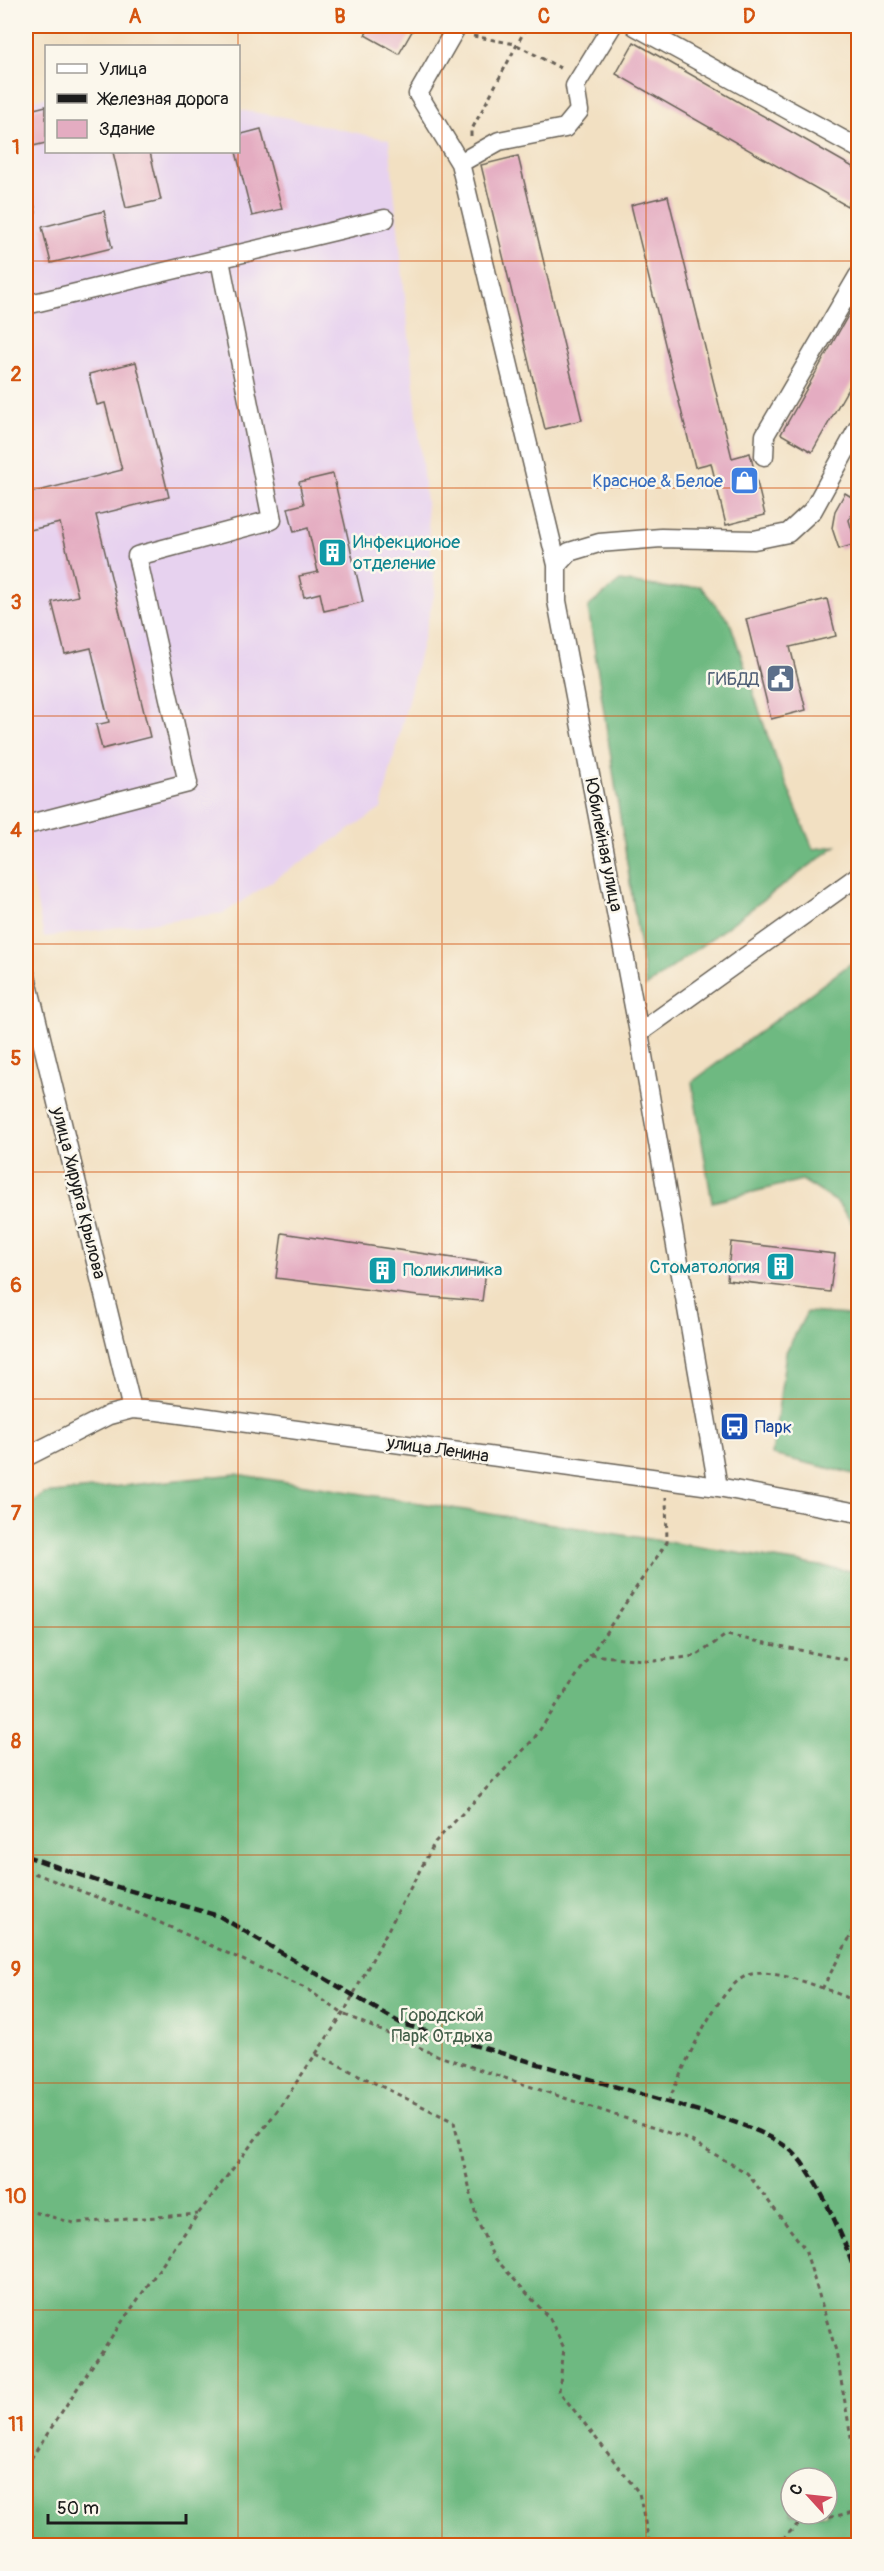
<svg xmlns="http://www.w3.org/2000/svg" width="884" height="2571" viewBox="0 0 884 2571" font-family="Pangolin,sans-serif">
<style>
.built{fill:#e7d2ef}
.forest{fill:#6eb981;stroke:#456a4e;stroke-width:1.5;fill-rule:evenodd}
.building{fill:#e4acc1}
.lines{fill:none;stroke-linecap:round;stroke-linejoin:round}
.minor-casing{stroke:#676156;stroke-width:21}
.path{stroke:#676156;stroke-width:3;stroke-dasharray:4.5 4.5;stroke-linecap:butt}
.minor{stroke:#fff;stroke-width:18}
.rail{stroke:#1c1c1c;stroke-width:4.5;stroke-dasharray:9 4.5;stroke-linecap:butt}
.grid{fill:none;stroke:#d4530e;stroke-width:1.5;stroke-opacity:0.55}
.labels{text-anchor:middle;stroke-width:5;stroke-linejoin:round;paint-order:stroke}
.shop-label{font-size:18px;fill:#366cbe;stroke:#fbf7ec;text-anchor:end}
.culture-label{font-size:18px;fill:#0d838f;stroke:#fbf7ec;text-anchor:start}
.service-label{font-size:18px;fill:#4e5e75;stroke:#fbf7ec;text-anchor:end}
.street-label{font-size:18px;fill:#1c1c1c;stroke:#fbf7ec}
.transit-label{font-size:18px;fill:#164399;stroke:#fbf7ec;text-anchor:start}
.park-label{font-size:18px;fill:#425e48;stroke:#fbf7ec}
.neatline{fill:none;stroke:#d4530e;stroke-width:2}
.grid-label{font-size:20px;text-anchor:middle;font-weight:bold;fill:#d4530e}
</style>
<rect width="100%" height="100%" fill="#fbf7ec"/>
<filter id="ink" filterUnits="userSpaceOnUse"><feTurbulence type="fractalNoise" baseFrequency=".0167" numOctaves="2"/><feDisplacementMap in="SourceGraphic" scale="12" xChannelSelector="R" yChannelSelector="G"/><feConvolveMatrix kernelMatrix="1 2 1 2 8 2 1 2 1" color-interpolation-filters="sRGB"/></filter>
<filter id="wash" filterUnits="userSpaceOnUse"><feTurbulence type="fractalNoise" baseFrequency=".008" numOctaves="4" result="noise"/><feDisplacementMap in="SourceGraphic" scale="24" xChannelSelector="R" yChannelSelector="G"/><feGaussianBlur stdDeviation="1.35" result="paint"/><feColorMatrix in="noise" values="0 0 0 0 0 0 0 0 0 0 0 0 0 0 0 0 0 1.4 0 .05"/><feComposite in="paint" operator="in"/></filter>
<g filter="url(#wash)">
<rect width="100%" height="100%" fill="#f2e0c2"/>
<!-- built -->
<path class="built" d="M46,97V152H238L239,110L289,118L389,140L435,591L381,809L224,913L44,937L26,853V102Z"/>
<!-- forest -->
<path class="forest" d="M620,581L669,588L700,586L730,622L772,749L813,849L836,846L646,987L588,607Z
M858,958V1231L837,1202L802,1180L712,1202L692,1082Z
M807,1312L849,1315L858,1312V1475L772,1455L786,1352Z
M236,1474L858,1572V2545H26V1507L44,1494ZM791,2478H827V2514H791Z"/>
<g id="blocks">
<!-- building -->
<path class="building" d="M371,26H415L399,54L365,35Z
M634,42L858,170V187L847,206L616,74Z
M46,106V143L33,146L26,111Z
M261,129L282,209L252,216L236,152H238V135Z
M113,152H150L161,200L126,208Z
M518,156L582,420L545,429L481,165Z
M26,165L36,213L26,215Z
M668,196L732,458L750,453L765,515L726,525L711,463L695,467L631,205Z
M104,211L112,248L51,263L42,227Z
M858,298V371L812,452L781,434Z
M136,362L169,497L96,515L150,737L102,749L96,725L109,722L91,648L65,654L52,602L78,596L60,523L26,531V494L122,470L105,403L97,405L89,374Z
M333,474L363,602L324,611L320,593L304,597L299,576L318,572L308,528L294,532L288,508L304,504L299,482Z
M845,493L858,501V514L851,516L849,520L856,544L839,549L832,528L835,511Z
M827,599L836,636L790,647L806,710L771,719L746,619Z
M282,1233L487,1263L482,1301L418,1296L276,1278Z
M731,1242L835,1254L830,1292L727,1280Z"/>
</g>
</g>
<g filter="url(#ink)">
<use href="#blocks" fill-opacity="0" stroke="#676156" stroke-width="1.5"/>
<g class="lines">
<defs>
<path id="minor" d="M457,26L418,94L460,163
M612,26L575,86L579,111L565,128L499,141L460,163L557,565V601L639,1033L718,1487
M635,26L858,148
M26,305L385,219
M764,456L765,435L858,276
M557,565L569,552L599,543L661,538L754,540L788,533L813,510L858,428
M26,825L188,783L137,556L272,520L220,260
M26,976L132,1409
M639,1033L858,876
M26,1457L109,1415L132,1409L158,1411L718,1487L858,1513"/>
</defs>
<!-- minor casing -->
<use href="#minor" class="minor-casing"/>
<!-- path -->
<path class="path" d="M473,36L515,44L564,70
M471,136V131L527,26
M591,1655L655,1661L696,1656L726,1635L858,1662
M26,1870L143,1915L307,1989L343,2014L439,2056L690,2140L747,2173L805,2249L836,2351L855,2460L858,2467
M822,1989L858,1922
M316,2054L454,2122L477,2220L493,2256L550,2319L564,2348L559,2391L639,2493L650,2546
M668,2102C682,2072 716,1987 748,1975C772,1966 834,1992 858,2002
M26,2210L74,2223L198,2214
M26,2466L110,2339L198,2214L277,2111L343,2014L435,1842L533,1740L667,1542L666,1497
M776,2546L797,2525L858,2511"/>
<!-- minor -->
<use href="#minor" class="minor"/>
<!-- rail -->
<path class="rail" d="M26,1856L100,1882L219,1916L402,2024L726,2119C747,2127 769,2134 788,2148C814,2167 852,2253 858,2285"/>
</g>
</g>
<!-- grid -->
<path class="grid" d="M238,26V46M442,26V2546M646,26V2546M238,152V2546M26,261H858M26,488H858M26,716H858M26,944H858M26,1172H858M26,1399H858M26,1627H858M26,1855H858M26,2083H858M26,2310H858"/>
<!-- icons -->
<defs>
<symbol id="shop-square" viewBox="-11 -11 22 22"><rect x="-9" y="-9" width="18" height="18" rx="4" fill="#3f7fe0" stroke="#fbf7ec"/><path d="M-5-2.5h2.3a2.7 3.5 0 0 1 5.4 0H5L5.5 6h-11ZM-1.5-2.5h3a1.5 2.3 0 0 0-3 0Z" fill="#fff"/></symbol>
<symbol id="building-square" viewBox="-11 -11 22 22"><rect x="-9" y="-9" width="18" height="18" rx="4" fill="#0f9aa8" stroke="#fbf7ec"/><path d="M-4-6H4V6H1V3H-1V6H-4ZM-2.5-4.3h1.7v1.8h-1.7ZM.8-4.3h1.7v1.8H.8ZM-2.5-1h1.7V.8h-1.7ZM.8-1h1.7V.8H.8Z" fill="#fff"/></symbol>
<symbol id="civic-square" viewBox="-11 -11 22 22"><rect x="-9" y="-9" width="18" height="18" rx="4" fill="#5c6f8a" stroke="#fbf7ec"/><path d="M-.6-6.5H3V-4.5H.6V-3L4-1V1h2V6H-6V1h2V-1L-.6-3ZM-1.2 2.5V6h2.4V2.5Z" fill="#fff"/></symbol>
<symbol id="bus-square" viewBox="-11 -11 22 22"><rect x="-9" y="-9" width="18" height="18" rx="4" fill="#1a4fb4" stroke="#fbf7ec"/><path d="M-5-6H5V4H4V6H2V4H-2V6H-4V4H-5ZM-3.5-4V0h7V-4ZM-3.5 1.2v1.5H-2V1.2ZM2 1.2v1.5H3.5V1.2Z" fill="#fff"/></symbol>
</defs>
<g fill-rule="evenodd">
<use href="#shop-square" x="728" y="464" width="33" height="33"/>
<use href="#building-square" x="316" y="536" width="33" height="33"/>
<use href="#civic-square" x="764" y="662" width="33" height="33"/>
<use href="#building-square" x="764" y="1250" width="33" height="33"/>
<use href="#building-square" x="366" y="1254" width="33" height="33"/>
<use href="#bus-square" x="718" y="1410" width="33" height="33"/>
</g>
<g class="labels">
<!-- shop labels -->
<g class="shop-label">
<text x="723" y="487">Красное &amp; Белое</text>
</g>
<!-- culture labels -->
<g class="culture-label">
<text x="353" y="548">Инфекционое<tspan x="353" dy="21">отделение</tspan></text>
<text x="760" y="1273" text-anchor="end">Стоматология</text>
<text x="403" y="1276">Поликлиника</text>
</g>
<!-- service labels -->
<g class="service-label">
<text x="759" y="685">ГИБДД</text>
</g>
<!-- street labels -->
<g class="street-label">
<text transform="translate(604 845) rotate(79)" y="6">Юбилейная улица</text>
<text transform="translate(79 1193) rotate(76)" y="6">улица Хирурга Крылова</text>
<text transform="translate(438 1449) rotate(8)" y="6">улица Ленина</text>
</g>
<!-- transit labels -->
<g class="transit-label">
<text x="755" y="1433">Парк</text>
</g>
<!-- park labels -->
<g class="park-label">
<text x="442" y="2021">Городской<tspan x="442" dy="21">Парк Отдыха</tspan></text>
</g>
</g>
<!-- margin -->
<rect width="884" height="2571" fill="none" stroke="#fbf7ec" stroke-width="66"/>
<!-- legend -->
<rect x="45" y="45" width="195" height="108" fill="#fbf7ec" stroke="#a29f99" stroke-width="1.5"/>
<rect x="57" y="64" width="30" height="9" fill="#ffffff" stroke="#a29f99" stroke-width="1.5"/>
<text x="99" y="75" font-size="18" fill="#1c1c1c">Улица</text>
<rect x="57" y="94" width="30" height="9" fill="#1c1c1c" stroke="#a29f99" stroke-width="1.5"/>
<text x="99" y="105" font-size="18" fill="#1c1c1c">Железная дорога</text>
<rect x="57" y="120" width="30" height="18" fill="#e4acc1" stroke="#a29f99" stroke-width="1.5"/>
<text x="99" y="135" font-size="18" fill="#1c1c1c">Здание</text>
<!-- north arrow -->
<g transform="translate(809 2496) rotate(297)"><circle r="28" fill="#fbf7ec" stroke="#a29f99" stroke-width="1.5"/>
<path d="M0-4.5L10 22L0 15L-10 22Z" fill="#d1495b"/>
<text y="-9" font-size="16" font-weight="bold" text-anchor="middle" fill="#1c1c1c">С</text>
</g>
<!-- scale -->
<path d="M48 2514v9h138v-9" fill="none" stroke="#1c1c1c" stroke-width="3"/>
<text x="57" y="2514" font-size="18" fill="#1c1c1c" stroke="#fbf7ec" stroke-width="4.5" paint-order="stroke">50 m</text>
<rect x="33" y="33" width="818" height="2505" class="neatline"/>
<g class="grid-label">
<text x="135" y="23">A</text>
<text x="340" y="23">B</text>
<text x="544" y="23">C</text>
<text x="749" y="23">D</text>
<text x="16" y="154">1</text>
<text x="16" y="381">2</text>
<text x="16" y="609">3</text>
<text x="16" y="837">4</text>
<text x="16" y="1065">5</text>
<text x="16" y="1292">6</text>
<text x="16" y="1520">7</text>
<text x="16" y="1748">8</text>
<text x="16" y="1976">9</text>
<text x="16" y="2203">10</text>
<text x="16" y="2431">11</text>
</g>
</svg>
